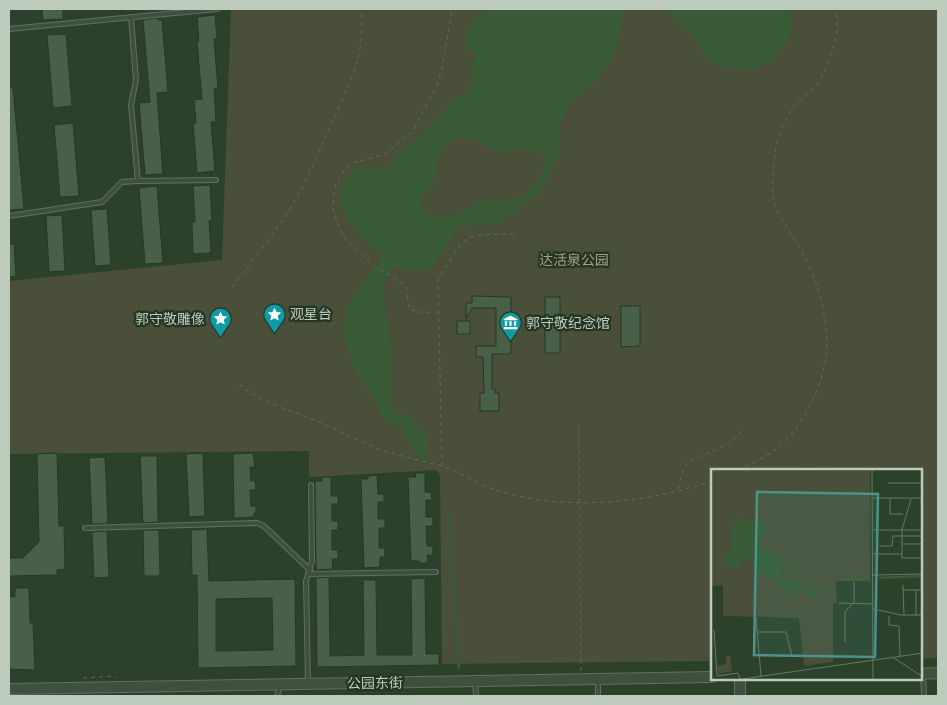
<svg xmlns="http://www.w3.org/2000/svg" width="947" height="705" viewBox="0 0 947 705" font-family="Signika,'Noto Sans SC',sans-serif">
<style>
.green{fill:#494f39}
.water{fill:#395c37;fill-rule:evenodd}
.lines{fill:none;stroke-linecap:round;stroke-linejoin:round}
.stream{stroke:#395c37;stroke-width:2.5}
.building{fill:#486047;stroke:#263825;fill-rule:evenodd}
.service-casing{stroke:#607160;stroke-width:6}
.tertiary-casing{stroke:#607160;stroke-width:12}
.path{stroke:#626c59;stroke-width:1;stroke-dasharray:4 4;stroke-linecap:butt}
.service{stroke:#3f513e;stroke-width:4}
.tertiary{stroke:#3f513e;stroke-width:10}
.labels{text-anchor:middle;stroke-width:4.5;stroke-linejoin:round;paint-order:stroke}
.park-label{font-size:14px;fill:#a89c8a;stroke:#243623}
.poi-label{font-size:14px;fill:#bccbbc;stroke:#243623;text-anchor:start}
.street-label{font-size:14px;fill:#bccbbc;stroke:#243623}
.inset-river{fill:none;stroke:#395c37;stroke-width:2.5}
.inset-road{fill:none;stroke:#667864;stroke-width:1}
.view{fill:#4c9489;fill-opacity:0.15;stroke:#4c9489;stroke-width:2.5}
.inset-edge{fill:none;stroke:#bccbbc;stroke-width:2.5}
</style>
<rect width="100%" height="100%" fill="#2c412a"/>
<!-- green -->
<path class="green" d="M231,9H938V658L921,659V470H712V661L442,664L440,476L437,470L309,477V451L9,454V281L222,260Z"/>
<!-- water -->
<path class="water" d="M486,9H626L623,15L617,44L611,59L597,80L571,102L566,110L560,125L559,156L538,196L526,199L517,211L503,217L500,224C486,226 467,221 455,231L432,268L429,270L394,268L391,270L384,285L382,295L390,337L393,410L400,415H410L420,431L427,437L428,448L424,456L416,457L404,430L396,424L387,420L380,413L373,395L356,373L345,338L344,323L347,311L363,282L381,261V255C356,231 321,202 356,169C368,165 376,173 388,169L401,149L421,136L451,103L469,90L476,53L472,50H465C462,33 475,20 486,9ZM459,138L477,140L487,148L496,149L503,153L522,147L535,153H542L546,158C546,177 522,201 504,202C497,202 491,198 485,199C477,201 471,208 465,211C454,218 439,218 427,215L421,207V196L431,186L436,175L439,152L454,139Z
M662,9H789C794,28 790,40 777,55C761,73 728,74 709,59C702,54 698,45 693,38C685,27 674,16 662,9Z"/>
<g class="lines">
<!-- stream -->
<path class="stream" d="M424,456L427,463
M449,515L459,668"/>
</g>
<!-- building -->
<path class="building" d="M42,9H63V19L43,20Z
M215,15L217,39H214L218,89H214L216,122H211L215,171L197,173L193,123H196L194,100L202,99L197,41H199L197,17Z
M158,18V20H162L168,92L157,93L163,174L145,175L139,103L150,102L143,20Z
M66,34L72,106L53,108L47,35Z
M9,88H13L24,209L9,210Z
M73,123L79,196L60,197L54,125Z
M210,185L212,221H209L211,253L193,254L192,222H195L193,186Z
M157,186L163,263L145,264L139,188Z
M107,209L111,265L95,266L91,210Z
M62,215L65,271L49,272L46,216Z
M9,244H14L16,276L9,277Z
M472,296L511,297V354H492V389H495V393H499V411H480V393H484L483,357H476V346H496V308H472L466,319V303H472Z
M545,297H560V353H545Z
M621,306H640V346L621,347Z
M457,321H470V334H457Z
M57,453L59,526H64L65,569L57,570V575L9,576V558H23L39,542L37,454Z
M203,453L205,516L189,517L186,454Z
M253,453L255,467H250L251,481H255L256,490H250L251,506H256V513H254V517L234,518L233,454Z
M140,456H157L158,522L143,523Z
M105,457L108,521L106,524H92L89,458Z
M415,473H425V492H431L432,500H426V517H433V526H426L427,546H433V555H427L428,563H419V561H411L408,477H416Z
M377,475L378,494H384V502H378V519H385V528H379V548H385V557H380V567L364,568L361,479H368V476Z
M322,477H331V496H338V504H332V521H338V530H332V550H338V559H332L333,569L316,570L315,481H322Z
M207,529L209,581L295,579L296,666L198,668L197,575H192L191,530ZM272,598L273,650L216,651V599Z
M143,530H159L160,576H144Z
M107,531L109,577L94,578L92,532Z
M329,577L330,656L364,655L363,580H376L377,655H412L411,579L425,578L426,654H439V665L317,667L316,579V578Z
M15,588H29L30,623H33L35,670L9,669V597H15Z"/>
<g class="lines">
<defs>
<path id="service" d="M9,29L217,9
M138,181L216,180
M9,216L102,202L122,182L138,181L131,105L136,80L131,17
M85,528L257,523L264,526L310,570
M308,574L436,572
M923,676L924,696
M598,679V696
M475,681L476,696
M308,682L306,581L312,561L311,485
M277,696L280,685"/>
<path id="tertiary" d="M921,674L938,673
M740,679V696
M9,689L712,677"/>
</defs>
<!-- service casing -->
<use href="#service" class="service-casing"/>
<!-- tertiary casing -->
<use href="#tertiary" class="tertiary-casing"/>
<!-- path -->
<path class="path" d="M232,287C252,261 274,235 291,207C308,179 321,148 334,118C352,77 365,56 361,9
M439,312C429,312 417,314 409,308L406,286L374,266L346,240L339,228L333,208L334,191L336,184L344,171L352,163L384,155L413,131L437,85L442,70L452,9
M239,384C263,405 295,411 324,424C342,432 360,442 379,449C401,457 425,461 448,468C463,474 477,484 493,489C561,512 644,504 712,481
M579,427L581,671
M442,466L438,280L460,245L466,240L475,235L514,234
M738,470C753,463 770,455 783,443C792,436 798,425 804,416C833,370 832,325 813,275C807,259 797,244 788,229C784,221 778,214 775,206C770,190 774,169 775,153C777,136 786,114 798,102C805,95 814,89 820,81C823,76 825,69 827,63C836,43 839,31 836,9
M678,489C685,454 692,461 720,448C731,443 737,436 745,428
M83,678L114,676L116,678"/>
<!-- service -->
<use href="#service" class="service"/>
<!-- tertiary -->
<use href="#tertiary" class="tertiary"/>
</g>
<!-- icons -->
<defs>
<symbol id="sight-pin" viewBox="-11 -11 22 30"><path d="M0 17L-7.5 6A9.5 9.5 0 1 1 7.5 6Z" fill="#0f9aa8" stroke="#243623"/><path d="M0-6L1.8-2.2L6-1.7L2.9 1.2L3.7 5.4L0 3.3L-3.7 5.4L-2.9 1.2L-6-1.7L-1.8-2.2Z" fill="#fff"/></symbol>
<symbol id="museum-pin" viewBox="-11 -11 22 30"><path d="M0 17L-7.5 6A9.5 9.5 0 1 1 7.5 6Z" fill="#0f9aa8" stroke="#243623"/><path d="M0-6L6-3V-2H-6V-3ZM-5-1h2V3h-2ZM-1-1h2V3h-2ZM3-1h2V3H3ZM-6 4H6V6H-6Z" fill="#fff"/></symbol>
</defs>
<g fill-rule="evenodd">
<use href="#sight-pin" x="262" y="302" width="25" height="34"/>
<use href="#sight-pin" x="208" y="306" width="25" height="34"/>
<use href="#museum-pin" x="498" y="310" width="25" height="34"/>
</g>
<g class="labels">
<!-- park labels -->
<g class="park-label">
<text x="574" y="265">达活泉公园</text>
</g>
<!-- poi labels -->
<g class="poi-label">
<text x="290" y="319">观星台</text>
<text x="205" y="324" text-anchor="end">郭守敬雕像</text>
<text x="526" y="328">郭守敬纪念馆</text>
</g>
<!-- street labels -->
<g class="street-label">
<text transform="translate(375 683) rotate(-1)" y="5">公园东街</text>
</g>
</g>
<!-- overview -->
<g transform="translate(711 469)">
<rect width="211" height="211" fill="#2c412a"/>
<path d="M0,1L159,2V112H125L126,134H122V193L93,197L88,149L12,147V116L0,117ZM15,187H19L21,202L7,205L6,197L15,195Z" fill="#494f39"/>
<path d="M30,49L55,53L56,63L46,77L79,94L84,108L91,113V120H115L120,114L123,116L105,127H98L89,121L77,128L60,106H51L44,101L39,89L31,90L28,98H17L16,93L13,97L11,88L18,83L21,76V57L25,50ZM73,93L79,99L80,114L68,108Z" fill="#395c37" fill-rule="evenodd"/>
<path class="inset-river" d="M168,109L212,107M133,110L159,109"/>
<path class="inset-road" d="M161,0L162,211M177,14H212M162,29H212M179,29V45H192M162,61H212M191,61V89H212M191,61L200,30M191,75H212M168,77H181L182,67H212M162,85H191M162,106L212,105M192,116L193,146M192,121H212M128,134L162,135M143,135V113M162,140L190,146H212M205,146V121M178,147V156L188,157L189,187M45,148L50,207M3,161L6,207L27,204L29,210M47,163H75L81,187M134,173V143L142,134M183,189L212,208M24,211L212,184"/>
<path class="view" d="M46,23L167,25L164,188L43,186Z"/>
<rect width="211" height="211" class="inset-edge"/>
</g>
<!-- border -->
<rect width="947" height="705" fill="none" stroke="#bccbbc" stroke-width="20"/>
</svg>
